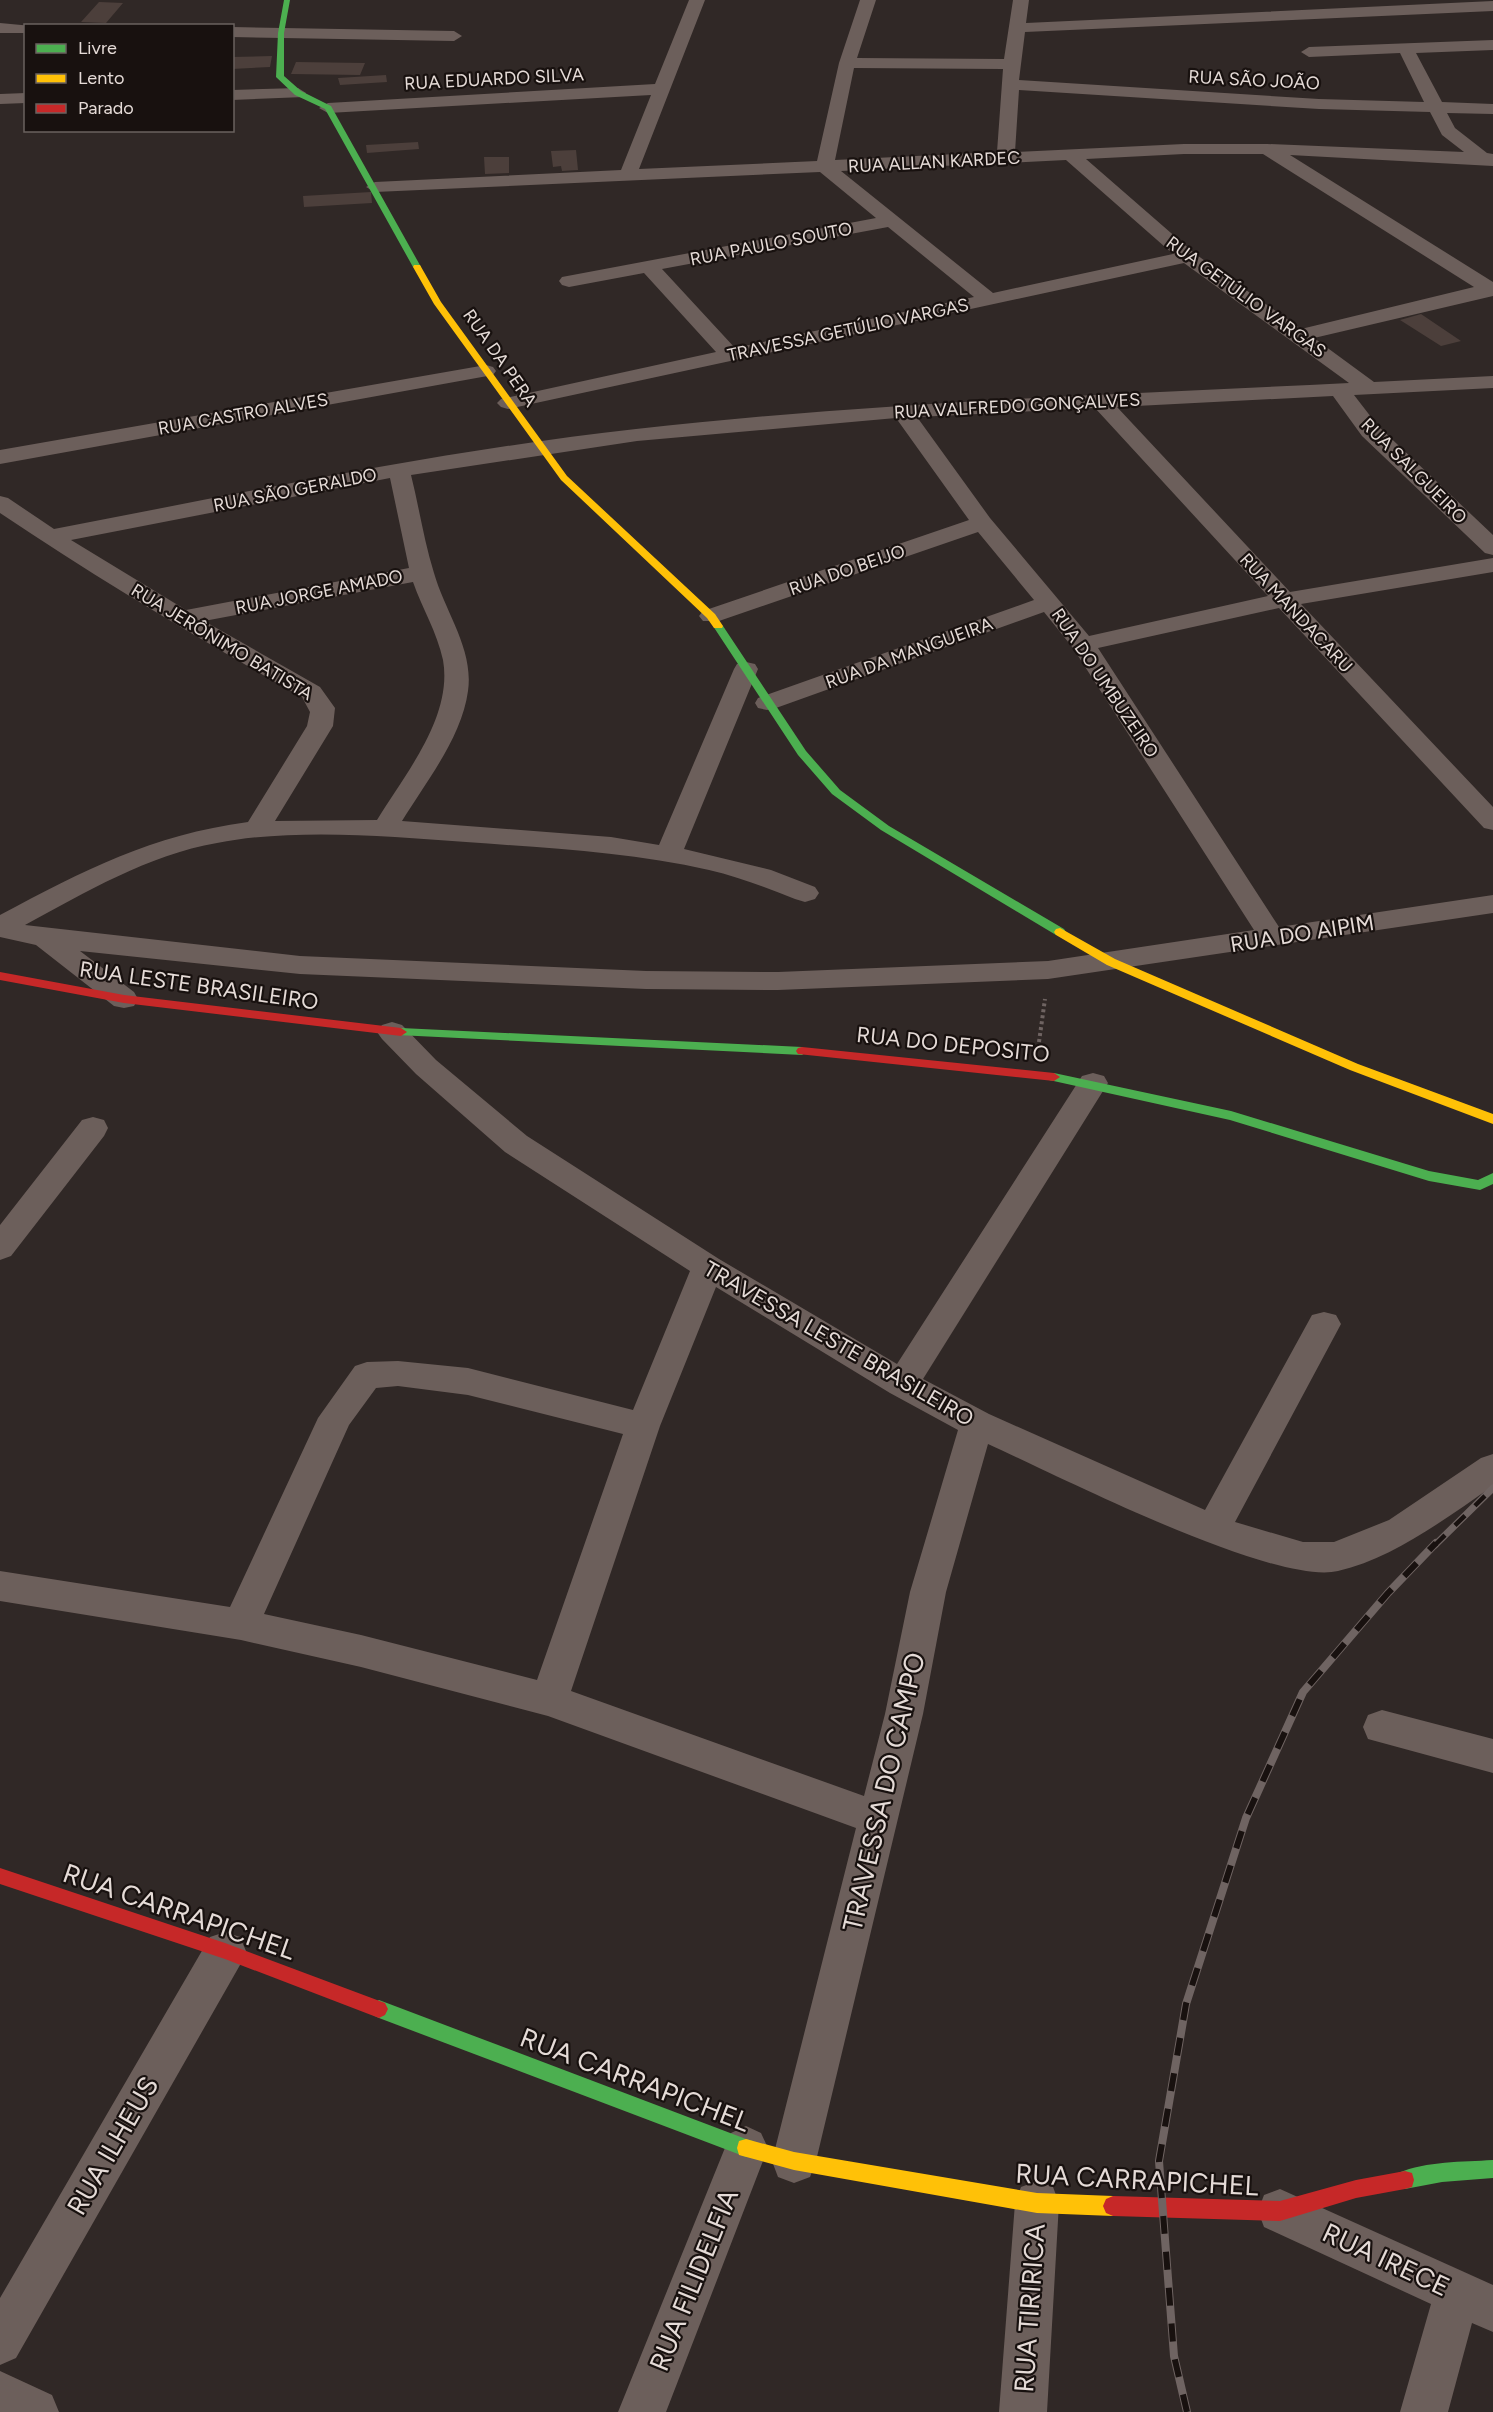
<svg xmlns="http://www.w3.org/2000/svg" width="1493" height="2412" viewBox="0 0 1493 2412" font-family="Figtree,sans-serif">
<style>
.building{fill:#4c3f3b}
.lines{fill:none;stroke-linecap:round;stroke-linejoin:round}
.path{stroke:#6f6462;stroke-width:4;stroke-dasharray:3 3;stroke-linecap:butt}
.street{fill:#6c5f5b;fill-rule:evenodd}
.fast{fill:#4caf50;fill-rule:evenodd}
.slow{fill:#ffc107;fill-rule:evenodd}
.jam{fill:#c62828;fill-rule:evenodd}
.rail-far1-casing{stroke:#6f6462;stroke-width:7}
.rail-casing{stroke:#6f6462;stroke-width:8}
.rail-far1{stroke:#18110f;stroke-width:4.5;stroke-dasharray:14;stroke-linecap:butt}
.rail{stroke:#18110f;stroke-width:6;stroke-dasharray:18;stroke-linecap:butt}
.labels{text-anchor:middle;stroke-width:4.5;stroke-linejoin:round;paint-order:stroke}
.far-street-label{font-size:18px;fill:#e5dbd7;stroke:#18110f}
.street-label{font-size:22px;fill:#e5dbd7;stroke:#18110f}
.near-street-label{font-size:27px;fill:#e5dbd7;stroke:#18110f}
</style>
<rect width="100%" height="100%" fill="#302826"/>
<!-- building -->
<path class="building" d="M99,2L123,3L106,23L81,22Z
M272,56L270,67L232,69V57Z
M296,62L365,63L360,75L291,74Z
M386,75L387,82L340,85L338,78Z
M418,142L419,149L367,153L366,145Z
M576,150L578,170L562,171L561,166L553,167L551,151Z
M484,157H509V173L485,174Z
M371,192L372,203L304,207L303,196Z
M1421,314L1461,341L1441,346L1400,320Z"/>
<g class="lines">
<!-- path -->
<path class="path" d="M1039,1042L1045,999"/>
<!-- street -->
<path class="street" d="M689,0H705L639,169L817,161L839,63L860,0H876L857,58L1004,59L1013,0H1029L1026,23L1493,1V11L1025,32L1019,80L1319,99L1424,102L1400,53L1309,57L1301,52L1309,47L1493,40V50L1416,53L1442,102L1493,104V114L1447,113L1455,128L1487,153L1493,154V166L1290,155L1493,282V296L1314,338L1374,382L1493,376V388L1354,395L1378,426L1493,535V555L1485,553L1362,436L1333,396L1117,407L1290,592L1493,558V572L1301,604L1493,807V830L1484,828L1279,608L1098,648L1279,927L1493,895V913L1048,979L778,990L646,989L300,974L80,951L134,992L138,999L134,1006L124,1008L114,1006L36,945L0,937V915C85,870 151,835 248,822L307,726L310,712L302,697C199,639 98,579 0,513V496L8,498L54,529C247,492 440,451 636,429C873,402 1111,395 1349,383L1184,263L508,409L501,407L497,403L501,399L716,352L644,273L569,287L562,285L559,281L562,277L876,218L820,172L375,192L366,187L375,182L621,170L651,95L328,113L319,108L328,103L655,84ZM854,68L1003,69L997,152L835,160ZM1019,90L1319,109L1430,112L1442,135L1464,152L1267,144H1184L1015,152ZM1184,154H1263L1474,287L1301,329L1194,253L1086,159ZM1066,160L1173,254L993,293L841,171ZM888,227L974,297L735,348L662,269ZM1095,408L1268,596L1089,636L990,518L917,417ZM896,418L969,520L703,611L699,616L703,621H719L978,532L1034,600L758,698L755,703L758,708L767,710L776,708L1044,612L1073,648L1254,930L1048,961L778,972L646,971L300,956L25,925C86,892 148,855 217,843C294,828 387,836 466,842C547,848 630,852 709,870C739,877 767,888 795,899L805,902L815,899L819,893L815,887L771,870L684,849L758,669L755,664L746,662L737,664L734,669L659,845L611,837L402,821C426,782 462,737 468,691C474,649 445,612 434,573C424,541 419,507 411,475L637,441ZM390,478L409,568L186,610L71,540ZM413,582C422,608 437,632 443,660C453,717 405,774 377,820L275,821L333,726L335,708L320,687L204,621Z
M0,23L32,26H26V33H0Z
M232,27L454,31L462,36L454,41L232,37Z
M298,88L306,93L304,97L232,100V90Z
M26,93V103L0,104V94Z
M486,365L493,367L496,371L493,375L0,464V450Z
M392,1022L402,1025L436,1060L527,1136L719,1259L897,1364L1082,1076L1093,1073L1104,1076L1108,1083L923,1379L989,1414L1205,1510L1312,1315L1324,1312L1336,1315L1341,1324L1235,1522L1303,1542H1334L1389,1520L1481,1458L1493,1454V1486C1446,1518 1394,1558 1338,1571C1273,1586 1057,1475 988,1444L946,1592L923,1714L816,2161L810,2177L794,2183L778,2177L772,2161L856,1828L548,1716L361,1667L241,1640L0,1601V1571L230,1607L318,1418L355,1366L367,1362L398,1361L468,1368L633,1410L690,1271L505,1152L416,1074L382,1039L377,1032L382,1025ZM716,1287L890,1393L958,1430L910,1592L885,1714L864,1796L571,1691L660,1426ZM398,1386L468,1395L623,1434L537,1680L361,1635L264,1614L349,1425L376,1388Z
M93,1117L104,1120L108,1128L104,1136L11,1256L0,1260V1225L82,1120Z
M1382,1710L1493,1739V1773L1368,1739L1363,1727L1368,1715Z
M225,1932L240,1937L246,1951L240,1965L16,2358L0,2365V2298L210,1937Z
M746,2126L761,2133L768,2148L666,2412H618L731,2133Z
M1037,2181L1053,2187L1059,2203L1047,2412H999L1015,2203L1021,2187Z
M1280,2189L1493,2285V2332L1472,2323L1448,2412H1400L1431,2304L1264,2227L1258,2211L1264,2195Z
M0,2371L52,2395L59,2412H0Z"/>
<!-- fast -->
<path class="fast" d="M284,0H290L284,33V76L301,91L331,106L421,267L420,269L413,267L325,109L295,95L276,77L278,33Z
M718,623L723,626L806,751L840,790L889,826L1064,929L1066,932L1064,935H1056L881,830L832,794L798,755L713,626Z
M401,1028L802,1047L808,1051L802,1055L397,1035L395,1032Z
M1054,1073L1231,1111L1429,1171L1478,1180L1493,1173V1184L1480,1190L1429,1181L1230,1120L1049,1080L1048,1077Z
M379,2000L746,2139L753,2141L755,2148L753,2155L746,2157L379,2018L373,2015L370,2009L373,2003Z
M1493,2160V2178L1442,2182L1405,2189L1398,2187L1396,2180L1398,2173C1427,2161 1462,2162 1493,2160Z"/>
<!-- slow -->
<path class="slow" d="M414,265H420L441,302L567,476L715,614L723,626L722,628H714L707,618L561,480L434,304L413,267Z
M1060,928L1115,959L1358,1064L1493,1114V1124L1350,1070L1107,965L1056,935L1054,932L1056,929Z
M746,2139L794,2152L1037,2193L1113,2196L1120,2199L1123,2206L1120,2213L1113,2216L1037,2213L794,2170L739,2155L737,2148L739,2141Z"/>
<!-- jam -->
<path class="jam" d="M0,972L124,995L401,1028L407,1032L401,1036L124,1003L0,980Z
M802,1047L1054,1073L1060,1077L1054,1081L798,1054L796,1051L798,1048Z
M0,1868L225,1943L385,2003L388,2009L385,2015L379,2018L225,1959L0,1884Z
M1405,2171L1412,2173L1414,2180L1412,2187L1405,2189L1356,2198L1280,2221L1113,2216L1106,2213L1103,2206L1106,2199L1113,2196L1280,2201L1356,2180Z"/>
<defs>
<path id="rail-far1" d="M1435,1545L1493,1488"/>
<path id="rail" d="M1187,2412L1174,2356L1159,2161L1186,2004L1246,1818L1303,1692L1388,1593L1436,1543"/>
</defs>
<!-- rail-far1 casing -->
<use href="#rail-far1" class="rail-far1-casing"/>
<!-- rail casing -->
<use href="#rail" class="rail-casing"/>
<!-- rail-far1 -->
<use href="#rail-far1" class="rail-far1"/>
<!-- rail -->
<use href="#rail" class="rail"/>
</g>
<g class="labels">
<!-- far-street labels -->
<g class="far-street-label">
<text transform="translate(494 79) rotate(-3)" y="6">RUA EDUARDO SILVA</text>
<text transform="translate(1254 80) rotate(3)" y="6">RUA SÃO JOÃO</text>
<text transform="translate(934 162) rotate(-3)" y="6">RUA ALLAN KARDEC</text>
<text transform="translate(771 244) rotate(-11)" y="6">RUA PAULO SOUTO</text>
<text transform="translate(1246 297) rotate(36)" y="6">RUA GETÚLIO VARGAS</text>
<text transform="translate(848 330) rotate(-12)" y="6">TRAVESSA GETÚLIO VARGAS</text>
<text transform="translate(500 358) rotate(55)" y="6">RUA DA PERA</text>
<text transform="translate(1017 406) rotate(-3)" y="6">RUA VALFREDO GONÇALVES</text>
<text transform="translate(243 414) rotate(-10)" y="6">RUA CASTRO ALVES</text>
<text transform="translate(1414 471) rotate(45)" y="6">RUA SALGUEIRO</text>
<text transform="translate(295 490) rotate(-11)" y="6">RUA SÃO GERALDO</text>
<text transform="translate(847 570) rotate(-19)" y="6">RUA DO BEIJO</text>
<text transform="translate(319 592) rotate(-11)" y="6">RUA JORGE AMADO</text>
<text transform="translate(1296 613) rotate(47)" y="6">RUA MANDACARU</text>
<text transform="translate(222 642) rotate(31)" y="6">RUA JERÔNIMO BATISTA</text>
<text transform="translate(909 653) rotate(-20)" y="6">RUA DA MANGUEIRA</text>
<text transform="translate(1105 683) rotate(56)" y="6">RUA DO UMBUZEIRO</text>
</g>
<!-- street labels -->
<g class="street-label">
<text transform="translate(1302 933) rotate(-9)" y="8">RUA DO AIPIM</text>
<text transform="translate(199 985) rotate(8)" y="8">RUA LESTE BRASILEIRO</text>
<text transform="translate(953 1044) rotate(6)" y="8">RUA DO DEPOSITO</text>
<text transform="translate(839 1343) rotate(30)" y="8">TRAVESSA LESTE BRASILEIRO</text>
</g>
<!-- near-street labels -->
<g class="near-street-label">
<text transform="translate(884 1792) rotate(-77)" y="9">TRAVESSA DO CAMPO</text>
<text transform="translate(179 1912) rotate(19)" y="9">RUA CARRAPICHEL</text>
<text transform="translate(635 2080) rotate(21)" y="9">RUA CARRAPICHEL</text>
<text transform="translate(113 2146) rotate(-60)" y="9">RUA ILHEUS</text>
<text transform="translate(1137 2180) rotate(3)" y="9">RUA CARRAPICHEL</text>
<text transform="translate(1386 2260) rotate(25)" y="9">RUA IRECE</text>
<text transform="translate(694 2280) rotate(-68)" y="9">RUA FILIDELFIA</text>
<text transform="translate(1030 2308) rotate(-86)" y="9">RUA TIRIRICA</text>
</g>
</g>
<!-- legend -->
<rect x="24" y="24" width="210" height="108" fill="#18110f" stroke="#6a625f" stroke-width="1.5"/>
<rect x="36" y="44" width="30" height="9" fill="#4caf50" stroke="#6a625f" stroke-width="1.5"/>
<text x="78" y="54" font-size="18" fill="#e5dbd7">Livre</text>
<rect x="36" y="74" width="30" height="9" fill="#ffc107" stroke="#6a625f" stroke-width="1.5"/>
<text x="78" y="84" font-size="18" fill="#e5dbd7">Lento</text>
<rect x="36" y="104" width="30" height="9" fill="#c62828" stroke="#6a625f" stroke-width="1.5"/>
<text x="78" y="114" font-size="18" fill="#e5dbd7">Parado</text>
</svg>
